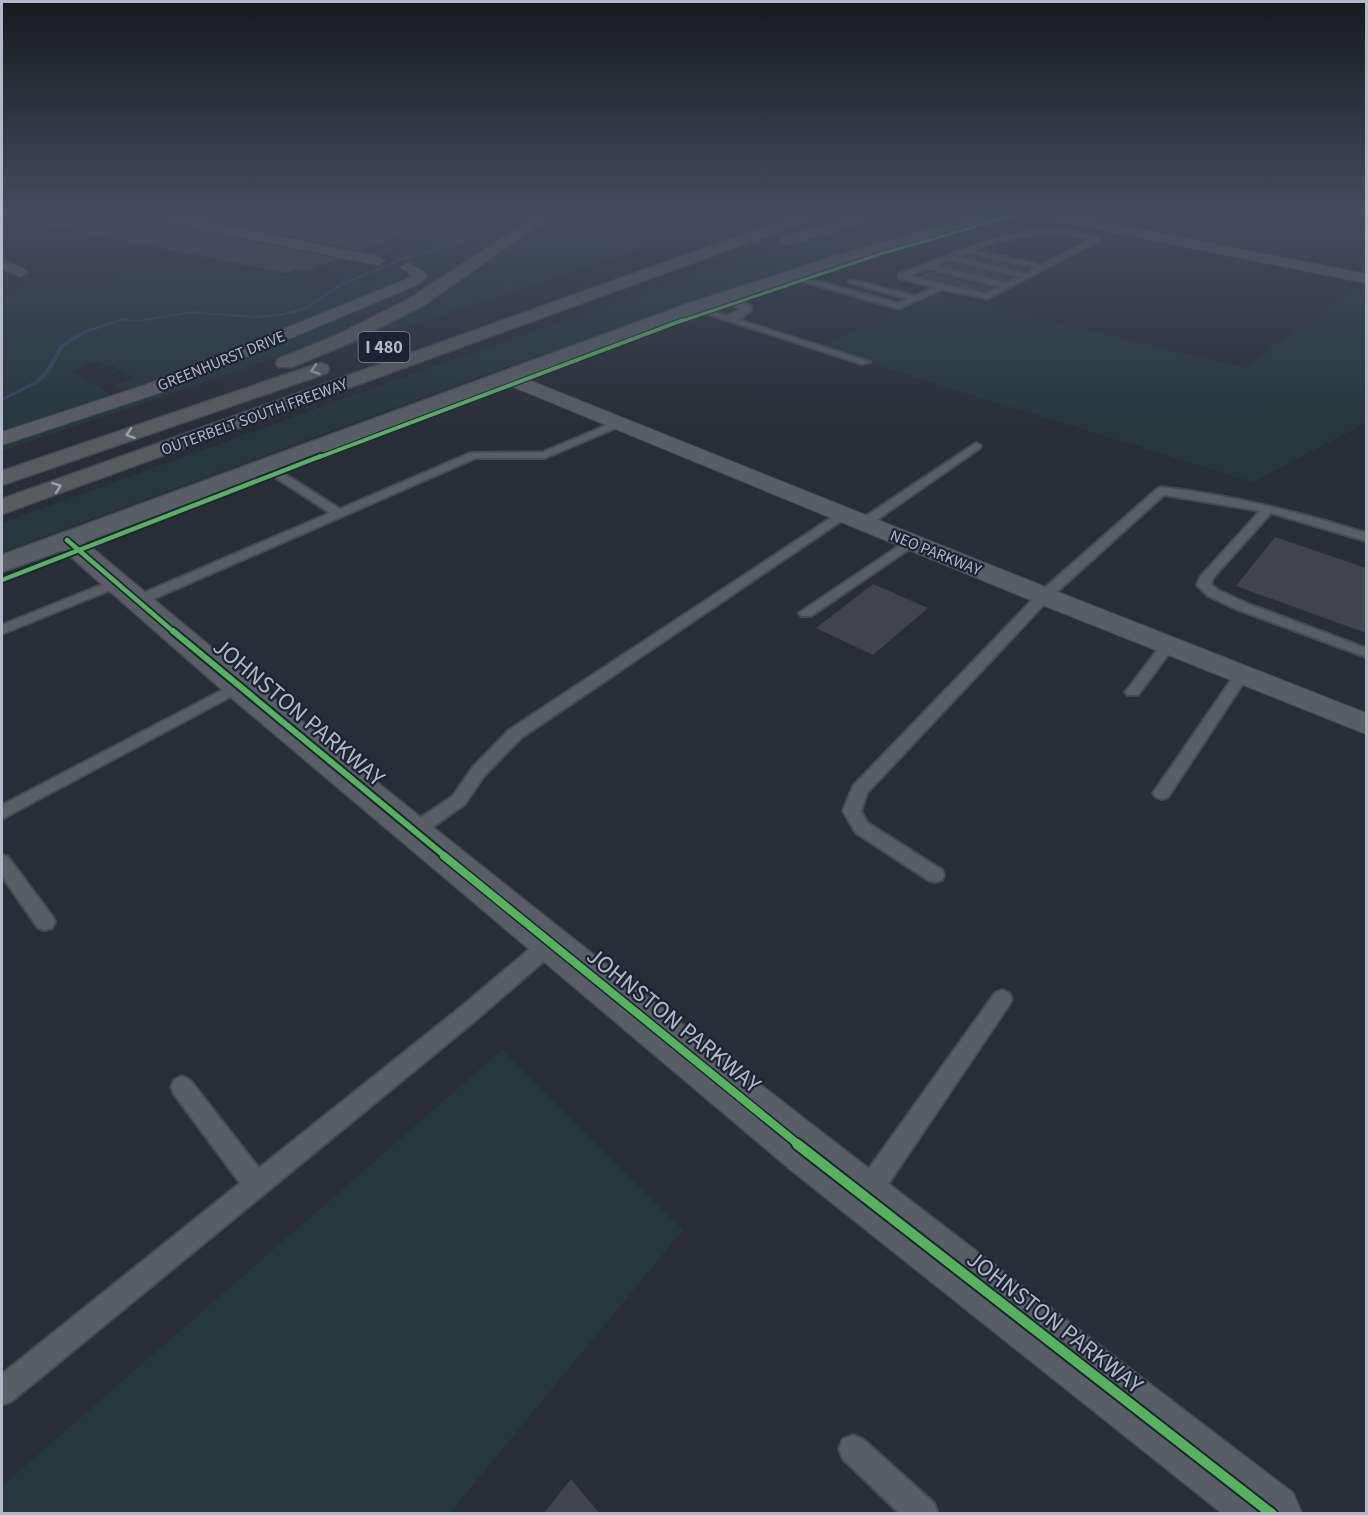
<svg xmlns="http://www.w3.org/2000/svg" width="1368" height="1515" viewBox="0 0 1368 1515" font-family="'Source Sans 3',sans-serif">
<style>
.green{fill:#26373d}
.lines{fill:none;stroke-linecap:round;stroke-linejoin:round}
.stream{fill:#364360;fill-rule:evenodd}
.building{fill:#41444d}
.service-casing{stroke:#474a51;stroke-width:4}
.minor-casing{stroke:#474a51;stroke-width:2}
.tertiary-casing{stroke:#474a51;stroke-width:3}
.motorway-casing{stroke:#464953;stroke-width:3}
.service{fill:#595d65;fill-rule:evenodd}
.minor{fill:#595d65;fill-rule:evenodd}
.tertiary{fill:#595d65;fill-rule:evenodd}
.motorway{fill:#595c5f;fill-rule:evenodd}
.cycleway-far5-casing{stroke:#1c2332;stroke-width:4.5}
.cycleway-far4-casing{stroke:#1c2332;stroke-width:6}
.cycleway-far3-casing{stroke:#1c2332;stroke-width:8}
.cycleway-far2-casing{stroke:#1c2332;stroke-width:10}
.cycleway-far1-casing{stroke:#1c2332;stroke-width:11}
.cycleway-casing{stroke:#1c2332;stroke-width:14}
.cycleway-far5{stroke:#56b35d;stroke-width:3}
.cycleway-far4{stroke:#56b35d;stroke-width:4}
.cycleway-far3{stroke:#56b35d;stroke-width:4.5}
.cycleway-far2{stroke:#56b35d;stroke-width:6}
.cycleway-far1{stroke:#56b35d;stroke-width:8}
.cycleway{stroke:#56b35d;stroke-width:10}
.oneway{stroke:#9ca2ae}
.labels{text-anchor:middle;stroke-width:4.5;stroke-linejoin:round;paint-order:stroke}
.far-street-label{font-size:16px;fill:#b3b9c9;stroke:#1c2332}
.shield{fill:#1c2332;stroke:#868c9c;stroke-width:1.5}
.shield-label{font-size:18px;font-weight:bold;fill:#b3b9c9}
.near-street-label{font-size:24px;fill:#b3b9c9;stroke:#1c2332}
</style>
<rect width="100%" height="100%" fill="#292d37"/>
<!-- green -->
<path class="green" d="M336,215H517L471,245L439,261L447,264L523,215H534L424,287L333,335L235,372L2,451V443L42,430L423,280L428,273L434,271L431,265L420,267L386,258L436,239C424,237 400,242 388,247L396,251L381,257L341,249L357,243L382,244L395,238L385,235L398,229L391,228L335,248L330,247L379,229L333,237L314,243L274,235L339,216Z
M557,215H741L336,350L431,303Z
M833,215H855L725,255Z
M888,215H974L744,283L473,379L2,552V523C296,416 589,307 888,215Z
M376,265L408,270L411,272L412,277L128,392L115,386L135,378L119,370L101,376L118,368L112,365L99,369L104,363L91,362L73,372L116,398L2,434V295L53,280L75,284L90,283L156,268L205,276L255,273L304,278V281C320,289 359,271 376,265Z
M1366,280V423L1252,482L818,347L940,294L1244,368Z
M502,1050L683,1230L450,1513H2V1486Z"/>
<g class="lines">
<!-- stream -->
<path class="stream" d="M494,215H498L459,243L400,261L342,286L305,310L279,316L253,318L192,313L138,322L121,321L86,333L64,347L49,373L39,383L2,401V398L35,381L45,371L60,345L82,331L121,319L138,320L192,311L253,316L279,314L303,308L340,284L398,259L457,241Z"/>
</g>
<!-- building -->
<path class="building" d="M47,215H114L147,229L149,215H155L157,220L189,229L338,259L306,271L297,269L285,273L46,225Z
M189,215H326L406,233L360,251Z
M970,255L1029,269L1024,271L964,257Z
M950,262L1012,278L1006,281L943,266Z
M929,272L993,288L986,292L920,276Z
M1275,537L1366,568V633L1236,586Z
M873,584L928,608L873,655L816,628Z
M571,1479L600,1514H543Z"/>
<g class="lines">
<defs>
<path id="service" d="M1042,229L1070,230L1101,239L987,299L942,289L899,309L785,276L789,274L898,303L908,299L848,282L852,280L915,296L934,287L899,278V274C946,256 992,236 1042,229ZM1042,233L1066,234L1091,240L1042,265L975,250L1003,241ZM968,253H970L1036,268L1026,274L956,257ZM949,260L1019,277L1007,283L934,266ZM926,269H927L1000,287L986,294L910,276Z
M720,296L751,306V310L743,317L736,319L870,362L862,364L689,308L693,305L727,316L742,309L720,300Z
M619,420L623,421V425L545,458H476L144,603L139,604L132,600L134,597L330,513L261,468V464H269L340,509L470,453L543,452Z
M976,443L981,446L980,448L868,526H860V520Z
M1161,487C1231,495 1299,512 1366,533V541L1271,513L1213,578L1211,584L1218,590L1246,603L1366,648V657L1236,609L1208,596L1197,585L1200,577L1260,511L1164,495L1049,599L867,793L861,811L868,823L942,870L944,875L942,880L935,882L928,880L856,833L843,811L853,786L1039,593L1157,489Z
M843,510L849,514L847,517L521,738L484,776L465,804L420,836L414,838L408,836L405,831L408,826L453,796L472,768L509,730Z
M911,538L917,542L915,545L811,616H801L799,613Z
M118,578L123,579L125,582L123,585L2,634V625Z
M1169,640L1176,644L1138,695H1128L1125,692L1128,689L1164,641Z
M1243,668L1250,673L1168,797L1162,799L1156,797L1153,793L1156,789L1238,670Z
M238,682L246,687L243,690L2,819V805Z
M2,855L8,857L52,916L55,922L52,928L45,930L38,928L2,876Z
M551,935L558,937L561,943L558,949L470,1025L12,1401L2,1405V1374L240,1183L174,1094L171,1087L174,1080L182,1076L190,1080L259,1168L456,1011L544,937Z
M1002,990L1009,993L1012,999L1009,1005L876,1202L867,1205L858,1202L855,1193L858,1184L995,993Z
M853,1435L863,1439L934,1503L938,1514H900L843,1459L839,1449L843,1439Z"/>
<path id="minor" d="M157,215H177L378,257L385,261L378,265L189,227L158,218Z
M1041,215H1067L1366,274V283L1047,219Z
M2,259L26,270L28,273L21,277L2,269Z
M408,263L427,274L425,279L417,285L159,393L2,445V432L145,385L407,279L411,275L401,267Z
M506,371L1053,590L1366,713V734L1035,602L499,381L497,377L499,373Z"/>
<path id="tertiary" d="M979,215H1001L999,218L846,262L699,312L85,542C477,872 885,1182 1293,1493L1302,1514H1223L791,1170L227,694L63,550L2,572V555L687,304L836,256Z"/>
<path id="motorway" d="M537,215H553L421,307L347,344L292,367H278L276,363L278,359L335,336L409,299Z
M798,215H818L816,218L2,514V499Z
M855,215H876L874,218L792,244H782L780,241L782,238Z
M320,363L327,365L329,369L327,373L2,485V471Z"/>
</defs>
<!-- service casing -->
<use href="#service" class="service-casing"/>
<!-- minor casing -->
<use href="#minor" class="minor-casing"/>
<!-- tertiary casing -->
<use href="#tertiary" class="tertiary-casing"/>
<!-- motorway casing -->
<use href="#motorway" class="motorway-casing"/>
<!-- service -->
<use href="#service" class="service"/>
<!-- minor -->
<use href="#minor" class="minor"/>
<!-- tertiary -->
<use href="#tertiary" class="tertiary"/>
<!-- motorway -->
<use href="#motorway" class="motorway"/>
<defs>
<path id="cycleway-far5" d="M679,322L880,254L1016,215"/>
<path id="cycleway-far4" d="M317,458L683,320"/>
<path id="cycleway-far3" d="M67,540L175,633
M2,580L321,456"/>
<path id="cycleway-far2" d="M173,631L446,857"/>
<path id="cycleway-far1" d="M444,856L799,1145"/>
<path id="cycleway" d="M797,1144L1272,1514"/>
</defs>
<!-- cycleway-far5 casing -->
<use href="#cycleway-far5" class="cycleway-far5-casing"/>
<!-- cycleway-far4 casing -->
<use href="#cycleway-far4" class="cycleway-far4-casing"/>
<!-- cycleway-far3 casing -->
<use href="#cycleway-far3" class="cycleway-far3-casing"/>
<!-- cycleway-far2 casing -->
<use href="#cycleway-far2" class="cycleway-far2-casing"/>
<!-- cycleway-far1 casing -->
<use href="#cycleway-far1" class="cycleway-far1-casing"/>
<!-- cycleway casing -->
<use href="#cycleway" class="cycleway-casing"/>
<!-- cycleway-far5 -->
<use href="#cycleway-far5" class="cycleway-far5"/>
<!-- cycleway-far4 -->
<use href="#cycleway-far4" class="cycleway-far4"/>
<!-- cycleway-far3 -->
<use href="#cycleway-far3" class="cycleway-far3"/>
<!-- cycleway-far2 -->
<use href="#cycleway-far2" class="cycleway-far2"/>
<!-- cycleway-far1 -->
<use href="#cycleway-far1" class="cycleway-far1"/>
<!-- cycleway -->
<use href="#cycleway" class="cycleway"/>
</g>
<!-- one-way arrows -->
<defs><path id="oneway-chevron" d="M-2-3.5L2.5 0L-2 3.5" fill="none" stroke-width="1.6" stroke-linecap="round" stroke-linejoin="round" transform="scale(1.5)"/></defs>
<g class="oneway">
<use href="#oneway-chevron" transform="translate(315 370) rotate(161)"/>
<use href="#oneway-chevron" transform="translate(130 434) rotate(161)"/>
<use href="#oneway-chevron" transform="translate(57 487) rotate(-20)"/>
</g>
<!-- sky -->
<linearGradient id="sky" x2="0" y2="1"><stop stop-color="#17191e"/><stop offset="0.5" stop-color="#434c5e"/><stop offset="1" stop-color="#434c5e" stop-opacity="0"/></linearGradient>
<rect width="1368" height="427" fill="url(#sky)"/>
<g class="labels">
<!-- far-street labels -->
<g class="far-street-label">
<text transform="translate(221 360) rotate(-22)" y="6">GREENHURST DRIVE</text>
<text transform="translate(254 416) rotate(-20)" y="6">OUTERBELT SOUTH FREEWAY</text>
<text transform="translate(936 552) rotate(22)" y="6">NEO PARKWAY</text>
</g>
<!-- shield labels -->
<rect class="shield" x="358.5" y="332" width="51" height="30" rx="4.5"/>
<g class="shield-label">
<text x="384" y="353">I 480</text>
</g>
<!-- near-street labels -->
<g class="near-street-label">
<text transform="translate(299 712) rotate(40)" y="8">JOHNSTON PARKWAY</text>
<text transform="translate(674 1020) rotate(39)" y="8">JOHNSTON PARKWAY</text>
<text transform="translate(1055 1322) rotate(38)" y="8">JOHNSTON PARKWAY</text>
</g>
</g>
<!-- border -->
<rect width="1368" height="1515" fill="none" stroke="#b3b9c9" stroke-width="6"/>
</svg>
